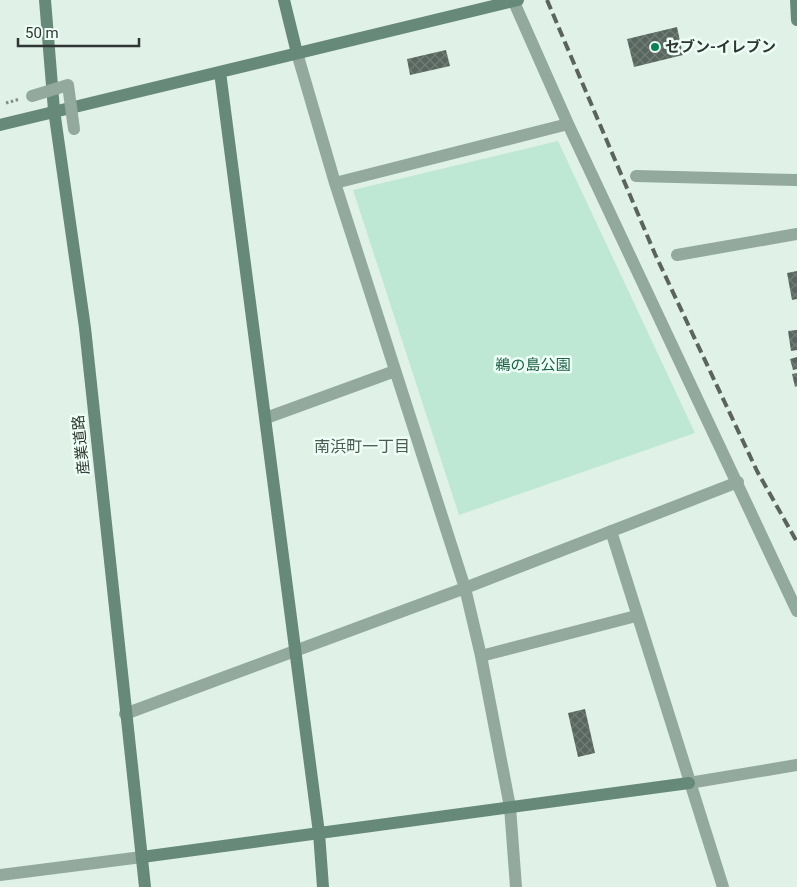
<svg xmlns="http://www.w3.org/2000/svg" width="797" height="887" viewBox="0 0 797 887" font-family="Roboto,'Noto Sans JP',sans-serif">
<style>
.green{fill:#bee8d3}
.building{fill:url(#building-cross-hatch)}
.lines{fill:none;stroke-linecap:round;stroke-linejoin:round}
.path{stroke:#838e89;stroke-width:3;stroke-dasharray:2.5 2.5;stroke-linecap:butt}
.street{stroke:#93a99e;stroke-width:12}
.secondary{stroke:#678979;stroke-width:12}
.rail{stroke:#5b635f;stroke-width:4;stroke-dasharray:10 5;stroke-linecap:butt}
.street-bridge{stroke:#93a99e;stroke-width:12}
.poi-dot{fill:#0f7f5b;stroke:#edfef6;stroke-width:2}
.labels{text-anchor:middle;stroke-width:5;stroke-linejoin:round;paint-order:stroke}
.poi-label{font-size:15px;font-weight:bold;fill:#303633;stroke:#edfef6;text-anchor:start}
.park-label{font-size:15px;fill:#1f6047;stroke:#edfef6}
.street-label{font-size:15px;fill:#303633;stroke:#edfef6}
.neighbourhood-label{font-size:16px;fill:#4d5b54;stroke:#edfef6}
</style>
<defs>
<pattern id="building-cross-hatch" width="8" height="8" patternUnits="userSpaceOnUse" patternTransform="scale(1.25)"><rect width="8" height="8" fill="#58665f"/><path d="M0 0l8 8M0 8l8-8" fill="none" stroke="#727d78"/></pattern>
</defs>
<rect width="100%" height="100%" fill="#e0f1e8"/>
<!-- green -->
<path class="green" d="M558,141L695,433L459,515L353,190Z"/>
<!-- building -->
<path class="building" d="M677,27L683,55L634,67L627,39Z
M446,50L450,66L410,75L407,59Z
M797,271V299L792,300L787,273Z
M797,330V350L791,351L788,331Z
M797,357V369L793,370L790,359Z
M797,373V386L795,387L792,374Z
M585,709L595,753L578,757L568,713Z"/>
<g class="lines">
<!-- path -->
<path class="path" d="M6,103L20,99"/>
<!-- street -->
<path class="street" d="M513,0L568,124L797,611
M297,53L335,183L465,588L481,656L510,807L516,887
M636,176L797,180
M335,183L568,124
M677,255L797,234
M266,418L395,371
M611,531L723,887
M481,656L636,616
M125,714L465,588L738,482
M689,783L797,765
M0,875L142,857"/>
<!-- secondary -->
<path class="secondary" d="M45,0L54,110L85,328L145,887
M284,0L297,53
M796,0L797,20
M220,72L319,833L323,887
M0,125L518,0
M142,857L689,783"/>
<!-- rail -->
<path class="rail" d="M547,0L655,254L757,471L797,542"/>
<!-- street-bridge -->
<path class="street-bridge" d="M32,96L68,85L74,129"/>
</g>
<!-- markers -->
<circle class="poi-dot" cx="655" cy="47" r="5"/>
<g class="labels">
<!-- poi labels -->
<g class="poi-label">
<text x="665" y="52">セブン-イレブン</text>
</g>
<!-- park labels -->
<g class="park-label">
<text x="533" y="370">鵜の島公園</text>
</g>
<!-- street labels -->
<g class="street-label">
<text transform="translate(81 445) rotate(-96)" y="5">産業道路</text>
</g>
<!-- neighbourhood labels -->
<g class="neighbourhood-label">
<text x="362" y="452">南浜町一丁目</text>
</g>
</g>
<!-- scale -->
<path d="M18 38v8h121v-8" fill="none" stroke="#303633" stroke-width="2.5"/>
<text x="25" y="38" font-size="15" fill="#303633" stroke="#edfef6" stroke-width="4" paint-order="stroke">50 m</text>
</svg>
